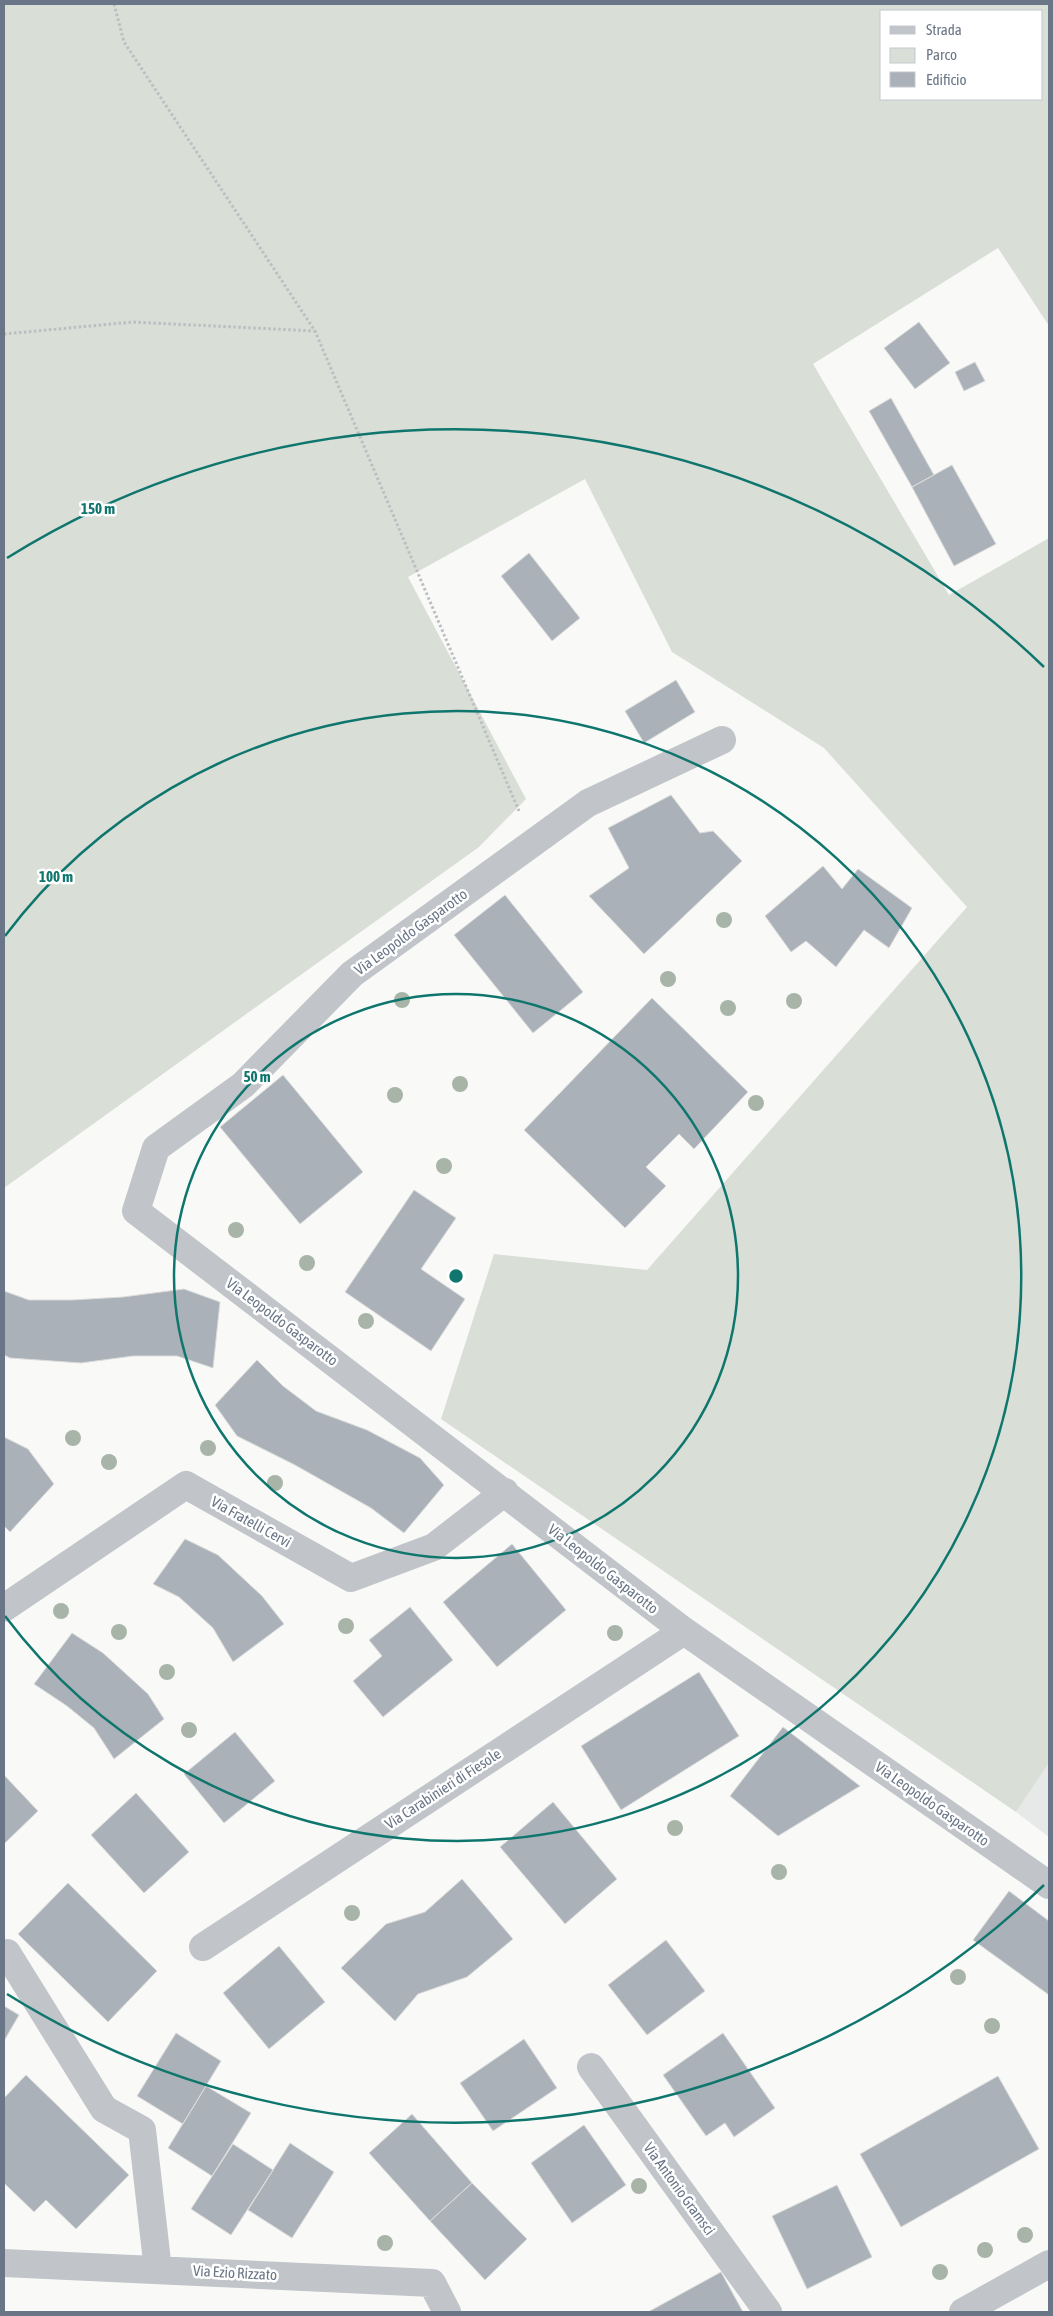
<svg xmlns="http://www.w3.org/2000/svg" width="1053" height="2316" viewBox="0 0 1053 2316" font-family="'Asap Condensed',sans-serif">
<style>
.built{fill:#e7e9e9}
.green{fill:#d9ded7;fill-rule:evenodd}
.building{fill:#aab1b8;stroke:#dbdcda}
.lines{fill:none;stroke-linecap:round;stroke-linejoin:round}
.path{stroke:#bcbec1;stroke-width:3;stroke-dasharray:2.5 2.5;stroke-linecap:butt}
.minor{stroke:#c1c4c9;stroke-width:28}
.tree{fill:#a8b4a7}
.ring{fill:none;stroke:#0f766e;stroke-width:2.5}
.labels{text-anchor:middle;stroke-width:5;stroke-linejoin:round;paint-order:stroke}
.street-label{font-size:15px;fill:#6a7687;stroke:#fff}
.centre{fill:#0f766e;stroke:#fff;stroke-width:2.5}
.ring-label{font-size:15px;text-anchor:middle;font-weight:bold;fill:#0f766e;stroke:#fff;stroke-width:5;stroke-linejoin:round;paint-order:stroke}
</style>
<rect width="100%" height="100%" fill="#f9faf8"/>
<!-- built -->
<path class="built" d="M1049,1763V1837L1016,1812Z"/>
<!-- green -->
<path class="green" d="M4,4H1049V326L998,248L813,364L949,595L1049,538V1763L1016,1812L441,1419L494,1254L647,1270L967,907L824,748L672,652L585,479L408,577L526,799L479,847L4,1188ZM882,11H1042V99H882Z"/>
<!-- building -->
<path class="building" d="M919,322L950,363L915,389L884,348Z
M975,362L985,381L964,391L955,372Z
M891,398L934,475L912,487L869,411Z
M952,465L996,544L954,566L912,487Z
M529,553L580,618L552,641L501,576Z
M676,680L695,712L644,743L625,711Z
M671,795L700,833L713,831L742,861L644,954L589,896L629,868L608,828Z
M823,866L842,889L858,869L912,908L889,948L864,930L836,967L806,941L791,952L765,916Z
M505,895L583,992L533,1033L454,935Z
M652,998L748,1092L694,1149L679,1134L646,1167L666,1186L625,1228L524,1130Z
M283,1075L363,1172L300,1224L220,1127Z
M414,1190L456,1218L421,1269L465,1299L431,1351L345,1292Z
M184,1289L220,1302L213,1368L177,1356H133L81,1363L10,1358L4,1355V1291L29,1300H72L123,1297Z
M257,1360L283,1386L316,1411L367,1430L420,1458L444,1485L404,1533L371,1508L295,1465L237,1436L215,1405Z
M4,1437L28,1449L54,1484L10,1532L4,1526Z
M185,1539L218,1555L262,1596L284,1624L233,1662L213,1628L179,1597L153,1584Z
M512,1544L566,1610L497,1667L443,1602Z
M410,1607L453,1660L383,1717L353,1681L382,1656L369,1640Z
M72,1633L103,1653L148,1694L164,1719L114,1759L94,1728L67,1706L34,1684Z
M699,1672L739,1736L621,1810L581,1746Z
M783,1727L860,1786L778,1836L730,1796Z
M235,1732L275,1781L224,1823L184,1774Z
M4,1775L38,1811L4,1844Z
M136,1793L189,1852L144,1893L91,1835Z
M553,1802L617,1879L565,1924L500,1847Z
M462,1879L513,1939L467,1977L418,1994L395,2021L341,1968L386,1924L425,1912Z
M68,1883L157,1971L108,2022L18,1934Z
M1009,1891L1049,1921V1995L973,1940Z
M666,1940L705,1991L647,2035L608,1985Z
M279,1946L325,2002L269,2049L223,1993Z
M4,2006L19,2015L4,2041Z
M176,2033L221,2061L183,2124L137,2096Z
M723,2033L775,2108L734,2137L725,2123L706,2136L663,2075Z
M524,2039L557,2088L493,2131L460,2083Z
M26,2075L129,2175L76,2229L46,2200L34,2212L4,2183V2098Z
M998,2076L1039,2149L901,2227L860,2154Z
M206,2086L251,2113L212,2176L168,2148Z
M412,2114L472,2183L430,2221L369,2153Z
M584,2125L626,2185L572,2223L531,2163Z
M290,2143L334,2172L292,2238L248,2210Z
M233,2144L273,2170L231,2235L191,2209Z
M472,2183L527,2239L485,2280L430,2221Z
M837,2185L872,2257L807,2289L772,2216Z
M721,2272L743,2312H648Z"/>
<g class="lines">
<!-- path -->
<path class="path" d="M114,4L124,42L315,331L519,811
M4,334L133,322L314,331"/>
<!-- minor -->
<path class="minor" d="M722,740L588,803L352,974L243,1085L156,1148L136,1211L684,1631L1049,1885
M4,1608L186,1485L351,1578L434,1547L505,1492
M203,1947L684,1631
M7,1953L104,2109L142,2130L158,2270
M591,2067L768,2312
M4,2263L432,2283L447,2312
M963,2312L1049,2264"/>
</g>
<!-- trees -->
<g class="tree">
<circle cx="724" cy="920" r="8"/>
<circle cx="668" cy="979" r="8"/>
<circle cx="402" cy="1000" r="8"/>
<circle cx="794" cy="1001" r="8"/>
<circle cx="728" cy="1008" r="8"/>
<circle cx="460" cy="1084" r="8"/>
<circle cx="395" cy="1095" r="8"/>
<circle cx="756" cy="1103" r="8"/>
<circle cx="444" cy="1166" r="8"/>
<circle cx="236" cy="1230" r="8"/>
<circle cx="307" cy="1263" r="8"/>
<circle cx="366" cy="1321" r="8"/>
<circle cx="73" cy="1438" r="8"/>
<circle cx="208" cy="1448" r="8"/>
<circle cx="109" cy="1462" r="8"/>
<circle cx="275" cy="1483" r="8"/>
<circle cx="61" cy="1611" r="8"/>
<circle cx="346" cy="1626" r="8"/>
<circle cx="119" cy="1632" r="8"/>
<circle cx="615" cy="1633" r="8"/>
<circle cx="167" cy="1672" r="8"/>
<circle cx="189" cy="1730" r="8"/>
<circle cx="675" cy="1828" r="8"/>
<circle cx="779" cy="1872" r="8"/>
<circle cx="352" cy="1913" r="8"/>
<circle cx="958" cy="1977" r="8"/>
<circle cx="992" cy="2026" r="8"/>
<circle cx="639" cy="2186" r="8"/>
<circle cx="1025" cy="2235" r="8"/>
<circle cx="385" cy="2243" r="8"/>
<circle cx="985" cy="2250" r="8"/>
<circle cx="940" cy="2272" r="8"/>
</g>
<!-- distance rings -->
<g class="ring">
<circle cx="456" cy="1276" r="282"/>
<path d="M5 936A565 565 0 1 1 5 1616"/>
<path d="M1044 1885A847 847 0 0 1 7 1994M7 558A847 847 0 0 1 1044 667"/>
</g>
<g class="labels">
<!-- street labels -->
<g class="street-label">
<text transform="translate(411 932) rotate(-36)" y="5">Via Leopoldo Gasparotto</text>
<text transform="translate(282 1322) rotate(37)" y="5">Via Leopoldo Gasparotto</text>
<text transform="translate(251 1522) rotate(29)" y="5">Via Fratelli Cervi</text>
<text transform="translate(603 1569) rotate(38)" y="5">Via Leopoldo Gasparotto</text>
<text transform="translate(443 1789) rotate(-33)" y="5">Via Carabinieri di Fiesole</text>
<text transform="translate(932 1804) rotate(35)" y="5">Via Leopoldo Gasparotto</text>
<text transform="translate(679 2189) rotate(54)" y="5">Via Antonio Gramsci</text>
<text transform="translate(235 2273) rotate(3)" y="5">Via Ezio Rizzato</text>
</g>
</g>
<circle cx="456" cy="1276" r="8" class="centre"/>
<g class="ring-label">
<text x="98" y="514">150 m</text>
<text x="56" y="882">100 m</text>
<text x="257" y="1082">50 m</text>
</g>
<!-- border -->
<rect width="1053" height="2316" fill="none" stroke="#6a7687" stroke-width="10"/>
<!-- legend -->
<rect x="880" y="10" width="162" height="90" fill="#ffffff" stroke="#c3c8cf"/>
<rect x="890" y="26" width="25" height="8" fill="#c1c4c9" stroke="#c3c8cf"/>
<text x="926" y="35" font-size="15" fill="#6a7687">Strada</text>
<rect x="890" y="48" width="25" height="15" fill="#d9ded7" stroke="#c3c8cf"/>
<text x="926" y="60" font-size="15" fill="#6a7687">Parco</text>
<rect x="890" y="72" width="25" height="15" fill="#aab1b8" stroke="#c3c8cf"/>
<text x="926" y="85" font-size="15" fill="#6a7687">Edificio</text>
</svg>
